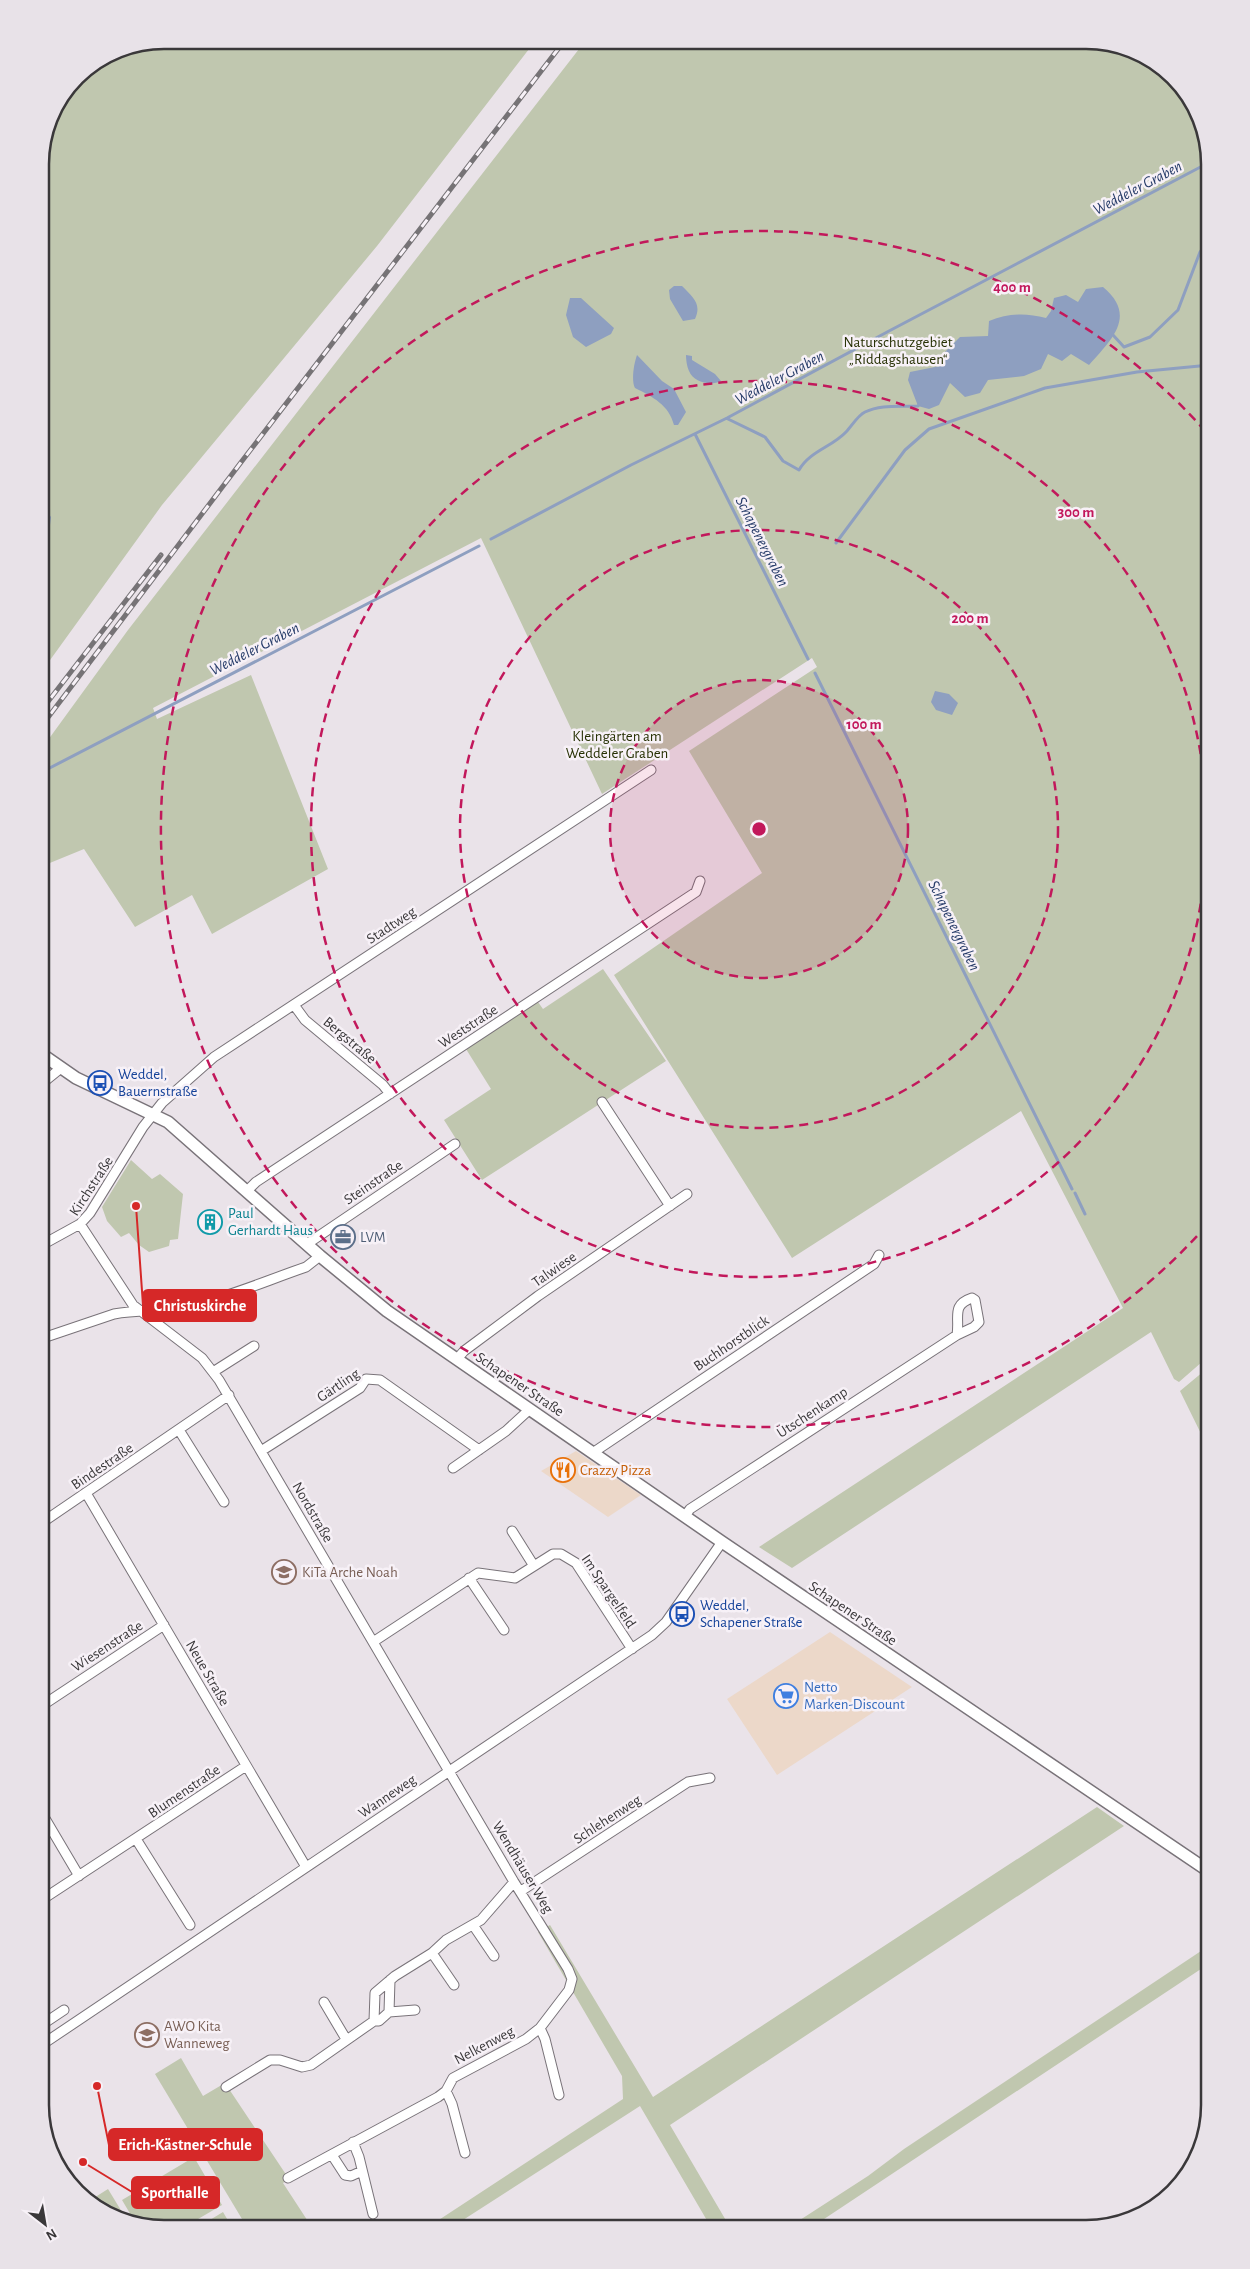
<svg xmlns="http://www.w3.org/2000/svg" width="1250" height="2269" viewBox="0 0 1250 2269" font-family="'Alegreya Sans',sans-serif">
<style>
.commercial{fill:#ecd8c9}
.green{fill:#c0c7af}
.water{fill:#8e9fc0}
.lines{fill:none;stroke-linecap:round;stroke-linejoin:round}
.stream{stroke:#8e9fc0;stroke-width:3}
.minor-casing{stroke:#797379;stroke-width:11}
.tertiary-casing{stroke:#797379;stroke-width:14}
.minor{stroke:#fff;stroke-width:9}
.tertiary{stroke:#fff;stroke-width:11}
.rail-casing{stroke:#767376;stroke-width:5}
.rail{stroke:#f7f1f7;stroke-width:3;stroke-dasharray:9;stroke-linecap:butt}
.ring{fill:none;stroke:#c2185b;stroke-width:2.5;stroke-dasharray:9 6}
.labels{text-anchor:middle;stroke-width:5;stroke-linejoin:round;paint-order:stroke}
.park-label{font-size:15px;fill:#273104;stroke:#f7f1f7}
.street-label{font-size:15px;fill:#3a383a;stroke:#f7f1f7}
.transit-label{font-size:15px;fill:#164399;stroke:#f7f1f7;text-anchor:start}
.culture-label{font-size:15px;fill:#0d838f;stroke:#f7f1f7;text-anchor:start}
.service-label{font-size:15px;fill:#4e5e75;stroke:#f7f1f7;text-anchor:start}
.food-label{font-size:15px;fill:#c56008;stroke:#f7f1f7;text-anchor:start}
.education-label{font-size:15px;fill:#785e54;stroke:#f7f1f7;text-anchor:start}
.shop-label{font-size:15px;fill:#366cbe;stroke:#f7f1f7;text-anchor:start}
.water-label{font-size:16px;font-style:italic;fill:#273c69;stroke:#f7f1f7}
.rim{fill:none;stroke:#3a383a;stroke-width:2.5}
.centre{fill:#c2185b;stroke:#f7f1f7;stroke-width:2.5}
.ring-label{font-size:15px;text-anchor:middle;font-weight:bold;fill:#c2185b;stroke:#f7f1f7;stroke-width:5;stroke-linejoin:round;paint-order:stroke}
.leader{fill:none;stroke:#d62828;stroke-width:2}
.callout-dot{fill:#d62828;stroke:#f7f1f7;stroke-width:2}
.callout{fill:#d62828;stroke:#d62828;stroke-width:2}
.callout-label{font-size:16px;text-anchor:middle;font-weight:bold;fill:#fff}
</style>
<rect width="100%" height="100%" fill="#eae3e9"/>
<!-- commercial -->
<path class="commercial" d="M576,1451L641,1495L608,1517L541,1471Z
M830,1632L912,1687L777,1775L727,1699Z"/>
<!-- green -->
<path class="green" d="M164,40H536L377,246L162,505L40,674V156L50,116L77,76L117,49Z
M586,40H1094L1161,65L1200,116L1210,164V1355L1179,1382L1174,1379L1151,1332L792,1568L759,1547L1123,1308L1021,1111L792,1258L614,975L762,873L689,751L817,667L812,658L602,794L481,538L153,708L157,719L251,675L328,869L212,934L192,895L135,927L84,849L40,867V751L128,630Z
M603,969L666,1061L482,1180L444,1120L491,1089L466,1049L538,1002L543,1009Z
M131,1160L152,1179L160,1174L183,1194L178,1239L170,1240L169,1246L149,1252L139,1245L129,1233L121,1237L107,1221L102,1207Z
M1210,1366V1452L1180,1391Z
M1097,1807L1124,1826L670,2125L731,2229H712L640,2106L449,2229H425L623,2099L622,2076L538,1932L550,1925L653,2097Z
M1210,1945V1963L809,2229H786L868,2176L904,2149Z
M181,2058L203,2096L225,2083L289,2179L283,2183L313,2229H248L155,2074Z
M194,2157L222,2205L181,2229H156L135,2222L122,2200Z
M108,2189L122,2212L117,2215L95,2208L89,2201Z
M223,2212L233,2229H195Z"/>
<!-- water -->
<path class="water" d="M674,286H682C693,297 702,304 695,319L683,321L670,299L669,290Z
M1103,287C1138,316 1111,340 1089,365L1071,354L1062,361L1048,354L1041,369L1024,376L988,380L980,393L965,397L950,383L939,405L929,409L918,406L908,380L910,372L940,366L942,355L960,337L988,336L989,321C1009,313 1026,313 1046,318L1051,311L1054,298L1066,295L1078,302L1086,289Z
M570,298H581L614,328L611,334L586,347L573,337L566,315Z
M637,355L662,381L674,389L686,412L678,425H674C669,405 653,397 635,388C631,381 634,363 637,355Z
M686,355L692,356V360L715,374L721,381C711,386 694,383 689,371C687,367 686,360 686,355Z
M40,506L44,507L51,517L49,533L40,545Z
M935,691L949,694L958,703L952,715L936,710L931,702Z"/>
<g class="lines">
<!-- stream -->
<path class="stream" d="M1113,335L1124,347L1150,337L1178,310L1200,252L1210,238
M728,419L765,437L783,461L799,470C810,451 832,447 846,432C852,426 857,416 865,412C881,404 900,407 918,406L920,403
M695,434L808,659
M491,539L631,465L727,418L889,331L1210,162
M836,543L905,450L929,429L1045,388L1137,372L1210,365
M815,673L1072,1189
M40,773L479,546
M1075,1193L1085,1214"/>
<defs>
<path id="minor" d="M294,1005L305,1020L383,1085L390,1094
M40,1068L45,1057
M40,1085L61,1068
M602,1102L670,1206
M247,1191L256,1182L696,892L700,881
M80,1224L133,1305L202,1358L219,1380L514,1882L568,1969L572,1979L569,1990L540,2028L526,2039L453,2078L446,2091L438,2097L288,2178
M307,1244L455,1144
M40,1246L80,1224L90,1213L143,1127L162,1103L214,1057L651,770
M40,1339L114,1314C140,1309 165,1312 190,1306C229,1297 268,1280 306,1267L320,1256
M457,1359L464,1351L538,1296L687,1194
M213,1372L254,1346
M179,1430L224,1502
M261,1451L360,1388L366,1379L380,1380L479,1450
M594,1452L874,1264L879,1255
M453,1468L506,1431L530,1409
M86,1493L306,1867
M685,1516L690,1509L957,1335C960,1317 951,1305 972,1298L975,1300L979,1322L974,1327L957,1335
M40,1524L229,1395
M512,1531L534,1566
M469,1578L504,1630
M373,1642L478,1573L515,1578L553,1554H561L576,1563L632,1649
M40,1707L164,1625
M40,1810L79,1876
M136,1839L190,1925
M521,1891L688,1782L710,1778
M40,1901L246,1766
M473,1925L494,1956
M432,1953L454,1985
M324,2002L346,2039
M389,2012L415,2010
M374,2021H379L389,2012L390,1980
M40,2026L64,2010
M540,2028L545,2039L559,2095
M40,2046L652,1635L666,1622L722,1542
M226,2087L270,2060H280L302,2067L311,2065L374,2021L375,1993L395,1976L432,1953L446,1940L481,1920L514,1882
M446,2091L452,2104L465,2153
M353,2142L359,2157L373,2214
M332,2155L345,2175L351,2176L362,2171"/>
<path id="tertiary" d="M40,1053L76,1078L168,1122L320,1256L387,1311L722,1542L1210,1872"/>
</defs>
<!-- minor casing -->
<use href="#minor" class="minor-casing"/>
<!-- tertiary casing -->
<use href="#tertiary" class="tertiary-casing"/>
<!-- minor -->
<use href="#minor" class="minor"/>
<!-- tertiary -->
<use href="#tertiary" class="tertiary"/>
<defs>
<path id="rail" d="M40,712L161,555
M40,728L242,461L565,40"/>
</defs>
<!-- rail casing -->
<use href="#rail" class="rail-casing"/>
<!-- rail -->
<use href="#rail" class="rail"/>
</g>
<!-- distance rings -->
<circle cx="759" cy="829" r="149" fill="#c2185b" fill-opacity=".12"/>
<g class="ring">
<circle cx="759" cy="829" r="149"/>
<circle cx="759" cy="829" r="299"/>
<circle cx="759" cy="829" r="448"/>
<path d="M1207 1225A598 598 0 1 1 1207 433"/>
</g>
<!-- icons -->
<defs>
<symbol id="bus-ring" viewBox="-11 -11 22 22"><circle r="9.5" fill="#f7f1f7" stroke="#1a4fb4" stroke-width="1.5"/><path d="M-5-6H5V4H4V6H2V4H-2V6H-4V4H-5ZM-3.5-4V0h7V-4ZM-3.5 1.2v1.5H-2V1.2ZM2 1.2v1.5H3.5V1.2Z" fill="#1a4fb4"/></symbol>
<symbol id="building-ring" viewBox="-11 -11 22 22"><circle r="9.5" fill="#f7f1f7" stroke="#0f9aa8" stroke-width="1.5"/><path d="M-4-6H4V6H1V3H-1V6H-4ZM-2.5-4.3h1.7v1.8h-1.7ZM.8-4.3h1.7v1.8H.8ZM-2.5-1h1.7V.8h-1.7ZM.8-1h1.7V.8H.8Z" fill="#0f9aa8"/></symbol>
<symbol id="office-ring" viewBox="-11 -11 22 22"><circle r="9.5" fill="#f7f1f7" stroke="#5c6f8a" stroke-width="1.5"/><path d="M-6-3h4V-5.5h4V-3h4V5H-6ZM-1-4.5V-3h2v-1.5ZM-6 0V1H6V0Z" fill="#5c6f8a"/></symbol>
<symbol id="restaurant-ring" viewBox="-11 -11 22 22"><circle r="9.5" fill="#f7f1f7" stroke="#e8710a" stroke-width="1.5"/><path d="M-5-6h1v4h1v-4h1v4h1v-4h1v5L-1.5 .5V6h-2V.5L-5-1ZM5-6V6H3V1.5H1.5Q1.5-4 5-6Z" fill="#e8710a"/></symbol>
<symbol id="school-ring" viewBox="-11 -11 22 22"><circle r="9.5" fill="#f7f1f7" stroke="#8d6e63" stroke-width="1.5"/><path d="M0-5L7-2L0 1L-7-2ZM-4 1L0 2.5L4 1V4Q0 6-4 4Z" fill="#8d6e63"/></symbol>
<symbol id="supermarket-ring" viewBox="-11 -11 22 22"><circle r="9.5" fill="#f7f1f7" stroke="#3f7fe0" stroke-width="1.5"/><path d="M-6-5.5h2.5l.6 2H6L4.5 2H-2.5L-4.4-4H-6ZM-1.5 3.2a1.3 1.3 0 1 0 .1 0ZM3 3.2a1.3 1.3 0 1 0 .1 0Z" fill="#3f7fe0"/></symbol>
</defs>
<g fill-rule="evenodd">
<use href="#bus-ring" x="86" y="1069" width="28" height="28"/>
<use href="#building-ring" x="196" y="1208" width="28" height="28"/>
<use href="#office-ring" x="329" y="1223" width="28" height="28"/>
<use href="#restaurant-ring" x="549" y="1456" width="28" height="28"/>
<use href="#school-ring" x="270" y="1558" width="28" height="28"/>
<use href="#bus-ring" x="668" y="1600" width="28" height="28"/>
<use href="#supermarket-ring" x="772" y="1682" width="28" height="28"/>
<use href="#school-ring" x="133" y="2021" width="28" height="28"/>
</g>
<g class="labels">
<!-- park labels -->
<g class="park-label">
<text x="898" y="347">Naturschutzgebiet<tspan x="898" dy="17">„Riddagshausen“</tspan></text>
<text x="617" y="741">Kleingärten am<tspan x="617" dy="17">Weddeler Graben</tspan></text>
</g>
<!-- street labels -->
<g class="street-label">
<text transform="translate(391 925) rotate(-33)" y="5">Stadtweg</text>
<text transform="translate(468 1026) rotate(-33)" y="5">Weststraße</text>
<text transform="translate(350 1040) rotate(40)" y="5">Bergstraße</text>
<text transform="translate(373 1182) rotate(-34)" y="5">Steinstraße</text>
<text transform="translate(91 1186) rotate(-57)" y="5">Kirchstraße</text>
<text transform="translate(554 1269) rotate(-35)" y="5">Talwiese</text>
<text transform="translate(731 1343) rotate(-34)" y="5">Buchhorstblick</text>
<text transform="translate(520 1384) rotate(34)" y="5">Schapener Straße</text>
<text transform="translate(338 1385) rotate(-34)" y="5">Gärtling</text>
<text transform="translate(812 1412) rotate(-33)" y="5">Ütschenkamp</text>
<text transform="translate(102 1466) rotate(-34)" y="5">Bindestraße</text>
<text transform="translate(313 1512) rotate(60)" y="5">Nordstraße</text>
<text transform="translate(609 1591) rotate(56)" y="5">Im Spargelfeld</text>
<text transform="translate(853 1613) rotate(34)" y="5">Schapener Straße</text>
<text transform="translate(107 1646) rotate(-33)" y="5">Wiesenstraße</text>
<text transform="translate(208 1673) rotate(60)" y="5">Neue Straße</text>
<text transform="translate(184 1791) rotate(-34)" y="5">Blumenstraße</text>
<text transform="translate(387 1796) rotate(-34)" y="5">Wanneweg</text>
<text transform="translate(607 1819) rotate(-33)" y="5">Schlehenweg</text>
<text transform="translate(523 1867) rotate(59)" y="5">Wendhäuser Weg</text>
<text transform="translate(484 2045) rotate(-28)" y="5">Nelkenweg</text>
</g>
<!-- transit labels -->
<g class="transit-label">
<text x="118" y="1079">Weddel,<tspan x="118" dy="17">Bauernstraße</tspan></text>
<text x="700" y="1610">Weddel,<tspan x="700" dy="17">Schapener Straße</tspan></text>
</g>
<!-- culture labels -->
<g class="culture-label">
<text x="228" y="1218">Paul<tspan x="228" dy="17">Gerhardt Haus</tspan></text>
</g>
<!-- service labels -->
<g class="service-label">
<text x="360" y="1242">LVM</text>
</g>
<!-- food labels -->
<g class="food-label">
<text x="580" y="1475">Crazzy Pizza</text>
</g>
<!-- education labels -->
<g class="education-label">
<text x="302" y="1577">KiTa Arche Noah</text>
<text x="164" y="2031">AWO Kita<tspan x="164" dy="17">Wanneweg</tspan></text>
</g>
<!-- shop labels -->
<g class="shop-label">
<text x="804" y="1692">Netto<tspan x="804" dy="17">Marken-Discount</tspan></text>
</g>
<!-- water labels -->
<g class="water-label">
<text transform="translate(1137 187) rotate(-28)" y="6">Weddeler Graben</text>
<text transform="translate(779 377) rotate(-28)" y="6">Weddeler Graben</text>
<text transform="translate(763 541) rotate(63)" y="6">Schapenergraben</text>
<text transform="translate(254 648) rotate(-27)" y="6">Weddeler Graben</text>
<text transform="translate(955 925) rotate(64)" y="6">Schapenergraben</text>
</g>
</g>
<!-- crop -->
<path d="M0 0H1250V2269H0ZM164 49H1086A115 115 0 0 1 1201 164V2105A115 115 0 0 1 1086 2220H164A115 115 0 0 1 49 2105V164A115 115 0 0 1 164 49Z" fill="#e8e2e8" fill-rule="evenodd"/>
<path class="rim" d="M164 49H1086A115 115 0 0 1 1201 164V2105A115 115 0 0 1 1086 2220H164A115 115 0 0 1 49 2105V164A115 115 0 0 1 164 49Z"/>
<circle cx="759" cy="829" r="8" class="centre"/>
<g class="ring-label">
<text x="1012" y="292">400 m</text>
<text x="1076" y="517">300 m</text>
<text x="970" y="623">200 m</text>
<text x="864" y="729">100 m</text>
</g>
<!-- callouts -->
<path class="leader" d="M136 1206L143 1305M97 2086L109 2145M83 2162L132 2192"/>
<g class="callout-dot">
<circle cx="136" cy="1206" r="5"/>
<circle cx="97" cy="2086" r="5"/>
<circle cx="83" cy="2162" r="5"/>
</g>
<g class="callout">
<rect x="143" y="1290" width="113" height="31" rx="5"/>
<rect x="109" y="2129" width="153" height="31" rx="5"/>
<rect x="132" y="2177" width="87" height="31" rx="5"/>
</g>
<g class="callout-label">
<text x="200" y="1311">Christuskirche</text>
<text x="185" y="2150">Erich-Kästner-Schule</text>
<text x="175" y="2198">Sporthalle</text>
</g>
<!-- north arrow -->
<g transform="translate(45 2224) rotate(149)" stroke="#f7f1f7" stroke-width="4" paint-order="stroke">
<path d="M0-4L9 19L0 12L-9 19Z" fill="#3a383a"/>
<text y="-8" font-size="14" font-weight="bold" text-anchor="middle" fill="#3a383a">N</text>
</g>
</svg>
